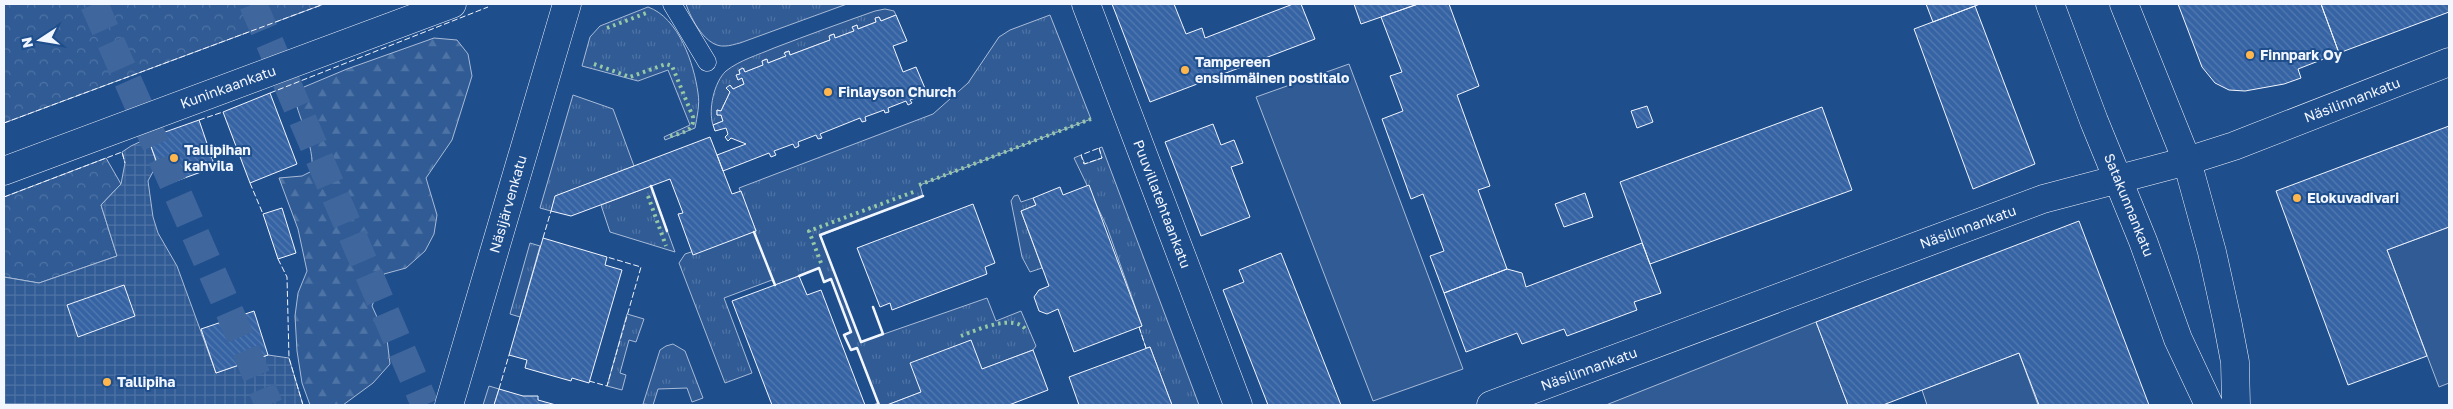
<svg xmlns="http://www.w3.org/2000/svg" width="2453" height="409" viewBox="0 0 2453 409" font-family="'Golos Text',sans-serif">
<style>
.grass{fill:url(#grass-tufts);stroke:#a8bbd7}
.forest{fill:url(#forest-firs);stroke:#a8bbd7}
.park{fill:url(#park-crowns);stroke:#a8bbd7}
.built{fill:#305b95;stroke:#a8bbd7}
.plaza{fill:url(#plaza-grid);stroke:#a8bbd7}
.building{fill:url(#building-back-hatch);stroke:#f2f6ff}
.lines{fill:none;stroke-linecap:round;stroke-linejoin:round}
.highway-tunnel{stroke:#3f679d;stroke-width:28;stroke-dasharray:28 14;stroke-linecap:butt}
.lane-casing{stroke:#f2f6ff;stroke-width:19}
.street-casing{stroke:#f2f6ff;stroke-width:29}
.secondary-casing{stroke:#f2f6ff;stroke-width:29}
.lane{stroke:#1f4e8c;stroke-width:18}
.street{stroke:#1f4e8c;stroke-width:28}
.secondary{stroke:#1f4e8c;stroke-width:28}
.hedge{stroke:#97c8a6;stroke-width:4;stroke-dasharray:2.5 4;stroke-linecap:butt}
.fence{stroke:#f2f6ff;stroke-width:1;stroke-dasharray:6 2.5;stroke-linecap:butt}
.wall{stroke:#f2f6ff;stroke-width:2.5}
.poi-dot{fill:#ffb74d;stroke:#1f4e8c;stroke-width:2}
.labels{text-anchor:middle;stroke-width:4;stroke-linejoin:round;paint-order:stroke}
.poi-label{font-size:14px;font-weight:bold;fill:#f2f6ff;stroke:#1f4e8c;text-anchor:start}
.street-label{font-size:14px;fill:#f2f6ff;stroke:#1f4e8c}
</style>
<defs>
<pattern id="grass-tufts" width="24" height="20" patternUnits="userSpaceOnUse" patternTransform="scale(1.25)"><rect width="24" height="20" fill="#305b95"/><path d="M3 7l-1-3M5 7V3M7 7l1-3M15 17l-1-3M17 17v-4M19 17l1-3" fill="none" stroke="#4e73a5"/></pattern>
<pattern id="forest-firs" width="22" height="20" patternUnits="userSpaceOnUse" patternTransform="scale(1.25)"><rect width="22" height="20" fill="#305b95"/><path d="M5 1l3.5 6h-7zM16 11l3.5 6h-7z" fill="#4e73a5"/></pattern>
<pattern id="park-crowns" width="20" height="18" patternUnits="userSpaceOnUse" patternTransform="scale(1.25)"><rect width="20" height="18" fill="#305b95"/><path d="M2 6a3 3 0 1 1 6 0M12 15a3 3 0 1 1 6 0" fill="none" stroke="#4e73a5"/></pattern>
<pattern id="plaza-grid" width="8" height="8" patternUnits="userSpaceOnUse" patternTransform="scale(1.25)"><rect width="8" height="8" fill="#305b95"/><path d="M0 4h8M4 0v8" fill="none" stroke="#4e73a5"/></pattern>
<pattern id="building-back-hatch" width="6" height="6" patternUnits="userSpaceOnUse" patternTransform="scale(1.25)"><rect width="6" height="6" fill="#3563a3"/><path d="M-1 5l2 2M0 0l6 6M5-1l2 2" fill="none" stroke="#537ab1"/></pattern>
</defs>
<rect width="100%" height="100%" fill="#1f4e8c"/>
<!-- grass -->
<path class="grass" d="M686,4H847L740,43C735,44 730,46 725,46C706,48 691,19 686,4Z
M648,7C679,18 694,64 698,93C700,104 697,117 695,128L665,140L664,137L690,125L668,70L638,81L582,66L590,37L600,26Z
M885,9L894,11L896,15L881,21L879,17L875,19L876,22L858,29L857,25L853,27L854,31L835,38L834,34L830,35V40L790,55L789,51L785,52L786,56L768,63L766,59L762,61L763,65L745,72L743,68L739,70L740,74L737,75L738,80L742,78L744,84L733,89L730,85V92L721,111L717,110V115H721L723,121L713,125C708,110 714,82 726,71C740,60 758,55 774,48C808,35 841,23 875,11Z
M1050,15L1091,119L920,185L923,196L820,236L861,342L987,298L996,321L1021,311L1036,346L1033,350L887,405H873L878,403L857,348L851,350L844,335L851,331L831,279L824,282L819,268L775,285L772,280L724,298L752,373L725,383L679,263L685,254L756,231L739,188L933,114L968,83L999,37L1010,30Z
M573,95L613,109L634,166L556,196L551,211L540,208Z
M1102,147L1199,405H1172L1150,347L1146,348L1139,327L1142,326L1107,227L1074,158L1081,155L1085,164L1102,158L1099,148Z
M651,186L675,252L610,232L601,205Z
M1018,195L1021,202L1033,198L1036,205L1021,211L1042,268L1030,272L1022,257L1011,201L1014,196Z
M530,243L540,246L520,317L510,314Z
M627,314L644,319L636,342L629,340L620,373L626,375L622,390L607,386Z
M673,344L685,351L703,398L692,402L687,388L658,389L653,405L643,404L660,350L666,346Z
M489,386L499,389L494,405H483Z"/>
<!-- forest -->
<path class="forest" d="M434,38L457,40L468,54L472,76L452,140L426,178L437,215L434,234L425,251L406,268L384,274L372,306L387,339L390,364L373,383L343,405H310L302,383L297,351L295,316L298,293L307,271L298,229L279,178L302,176L312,171C314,144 300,122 294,96L304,87L347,69Z"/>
<!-- park -->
<path class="park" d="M4,4H324L4,123Z
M106,158L121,184L101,205L117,256L39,283L4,277V197Z"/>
<!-- built -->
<path class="built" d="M1349,64L1463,369L1373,401L1256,97Z
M2449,227V383L2439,387L2387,250Z
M1816,322L1848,405H1606Z
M2019,353L2038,405H1927L1922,390Z"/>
<!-- plaza -->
<path class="plaza" d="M148,138L157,164L148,181L153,217L158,233L177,266L216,373L268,355L289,358L303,405L4,404V277L39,283L117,256L101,205L121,184L125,163L122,152L131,146Z"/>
<!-- building -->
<path class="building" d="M1112,4H1174L1186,34L1202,28L1205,38L1293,4H1301L1315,39L1150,102Z
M1354,4H1418L1361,24Z
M1418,4H1449L1479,86L1457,95L1490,186L1478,190L1507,269L1444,293L1430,256L1444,251L1423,194L1411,199L1382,119L1403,111L1390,76L1402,72L1381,17Z
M1926,4H1980L1933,22Z
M2178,4H2321L2339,53L2298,69L2301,78L2284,84L2245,91L2229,90L2215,83L2202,67Z
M2321,4H2449V12L2339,53Z
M1975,6L2035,164L1973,189L1914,29Z
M896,15L907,41L893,46L903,72L916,67L927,93L910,100L912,103L908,105L906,101L888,108L889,112L885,113L884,110L865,117L866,121L862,122L860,118L820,134L822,138L818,139L816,135L798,142L799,146L795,148L793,144L774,151L776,155L771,157L769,153L723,171L717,155L746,144L731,138L728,141L725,137L728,134L726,128L715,131L713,125L723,121L721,115H717V110L721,111L730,92L726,88L730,85L733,89L744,84L742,78L738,80L736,75L740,74L739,70L743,68L745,72L763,65L762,61L767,59L768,63L786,56L784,53L789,51L790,55L830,40L829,36L834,34L835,38L854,31L852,27L857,25L858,29L876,22L875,18L879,17L881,21Z
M270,93L297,164L250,183L223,112Z
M1647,106L1653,122L1637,128L1631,111Z
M1822,107L1852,190L1650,264L1620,182Z
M199,120L215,167L165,185L148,138Z
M1213,124L1221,145L1234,140L1243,163L1231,167L1250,217L1201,236L1165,142Z
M2449,126V227L2387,250L2427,356L2348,385L2276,191Z
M710,137L732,194L741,191L756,231L693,255L678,214L683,213L670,179L571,216L551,211L555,196Z
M1089,185L1142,326L1074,352L1058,309L1047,314L1039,311L1034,297L1039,290L1049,286L1021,211L1036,205L1033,198L1060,187L1063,195Z
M1585,193L1593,217L1564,227L1555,204Z
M973,204L995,263L985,267L987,274L892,310L890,303L880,307L857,248Z
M282,208L296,253L278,259L263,214Z
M2079,221L2149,405H2039L2019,353L1883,405H1848L1816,322Z
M543,238L607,257L605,265L622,270L589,383L572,378L571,381L525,368L527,360L509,355Z
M1642,243L1661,293L1634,302L1637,310L1567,336L1564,329L1522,344L1517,333L1466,352L1444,293L1507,269L1522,273L1526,287Z
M1281,253L1341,405H1268L1223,290L1244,282L1239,270Z
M799,276L807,295L821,290L865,405H772L732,301Z
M124,285L135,316L78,337L67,305Z
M254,311L268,355L216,373L201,329Z
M971,340L982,369L1033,350L1048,390L1009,405H887L921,392L910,363Z
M1150,347L1172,405H1079L1069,377Z
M499,389L523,396H538V400L556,405H494Z"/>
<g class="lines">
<!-- highway-tunnel -->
<path class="highway-tunnel" d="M94,4L230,313L269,405
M253,4L425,405"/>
<defs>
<path id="lane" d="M672,4L707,62"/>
<path id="street" d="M1086,4L1238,405
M4,171L452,4
M449,405L567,4
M1491,405L2043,199L2187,161L2234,146L2449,62"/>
<path id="secondary" d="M2050,4L2094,121L2143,241L2178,339L2209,405
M2124,4L2187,161L2212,252L2227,320L2235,362L2236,405"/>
</defs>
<!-- lane casing -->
<use href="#lane" class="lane-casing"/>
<!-- street casing -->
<use href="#street" class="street-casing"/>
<!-- secondary casing -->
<use href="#secondary" class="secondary-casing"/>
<!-- lane -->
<use href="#lane" class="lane"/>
<!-- street -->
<use href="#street" class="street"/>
<!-- secondary -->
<use href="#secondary" class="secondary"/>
<!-- hedge -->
<path class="hedge" d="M607,28L649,12
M594,64L630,77L666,64L672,66L693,117C695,132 680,133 668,137
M919,185L1091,119
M648,196L666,246
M821,263L809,231L916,191
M961,336C976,330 1015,313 1026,330"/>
<!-- fence -->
<path class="fence" d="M270,93L488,7
M199,120L223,112
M4,123L324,4
M1099,148L1102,158L1084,164L1081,155Z
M250,183L263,214
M4,197L122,152L125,163
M543,238L551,211
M278,259L287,277L289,358L303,405
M1139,327L1146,348
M589,381L607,386L641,267L607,257
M499,389L509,355"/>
<!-- wall -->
<path class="wall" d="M651,186L667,231
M754,232L775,285
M799,276L819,268L824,282L831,279L851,332L844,335L851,350L857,348L879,405
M873,307L883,334L861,342L820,235L923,196"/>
</g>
<!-- markers -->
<g class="poi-dot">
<circle cx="2250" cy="55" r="5"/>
<circle cx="1185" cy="70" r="5"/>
<circle cx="828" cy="92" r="5"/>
<circle cx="174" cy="158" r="5"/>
<circle cx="2297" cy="198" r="5"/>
<circle cx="107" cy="382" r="5"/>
</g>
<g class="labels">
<!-- poi labels -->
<g class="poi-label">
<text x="2260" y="60">Finnpark Oy</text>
<text x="1195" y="67">Tampereen<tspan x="1195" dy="16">ensimmäinen postitalo</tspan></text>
<text x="838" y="97">Finlayson Church</text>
<text x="184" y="155">Tallipihan<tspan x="184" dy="16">kahvila</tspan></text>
<text x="2307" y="203">Elokuvadivari</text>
<text x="117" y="387">Tallipiha</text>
</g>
<!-- street labels -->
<g class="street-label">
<text transform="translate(228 87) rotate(-20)" y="5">Kuninkaankatu</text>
<text transform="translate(2352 100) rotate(-21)" y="5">Näsilinnankatu</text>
<text transform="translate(508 204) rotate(-74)" y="5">Näsijärvenkatu</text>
<text transform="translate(1162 204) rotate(69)" y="5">Puuvillatehtaankatu</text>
<text transform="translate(2129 205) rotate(68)" y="5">Satakunnankatu</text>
<text transform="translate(1968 227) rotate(-20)" y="5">Näsilinnankatu</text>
<text transform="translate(1589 369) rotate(-20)" y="5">Näsilinnankatu</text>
</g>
</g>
<!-- border -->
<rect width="2453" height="409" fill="none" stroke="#f2f6ff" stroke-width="10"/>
<!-- north arrow -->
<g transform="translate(40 40) rotate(258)" stroke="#1f4e8c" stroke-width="4" paint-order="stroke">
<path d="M0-4L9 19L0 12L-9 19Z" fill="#f2f6ff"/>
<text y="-8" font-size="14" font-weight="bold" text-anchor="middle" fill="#f2f6ff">N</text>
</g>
</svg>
